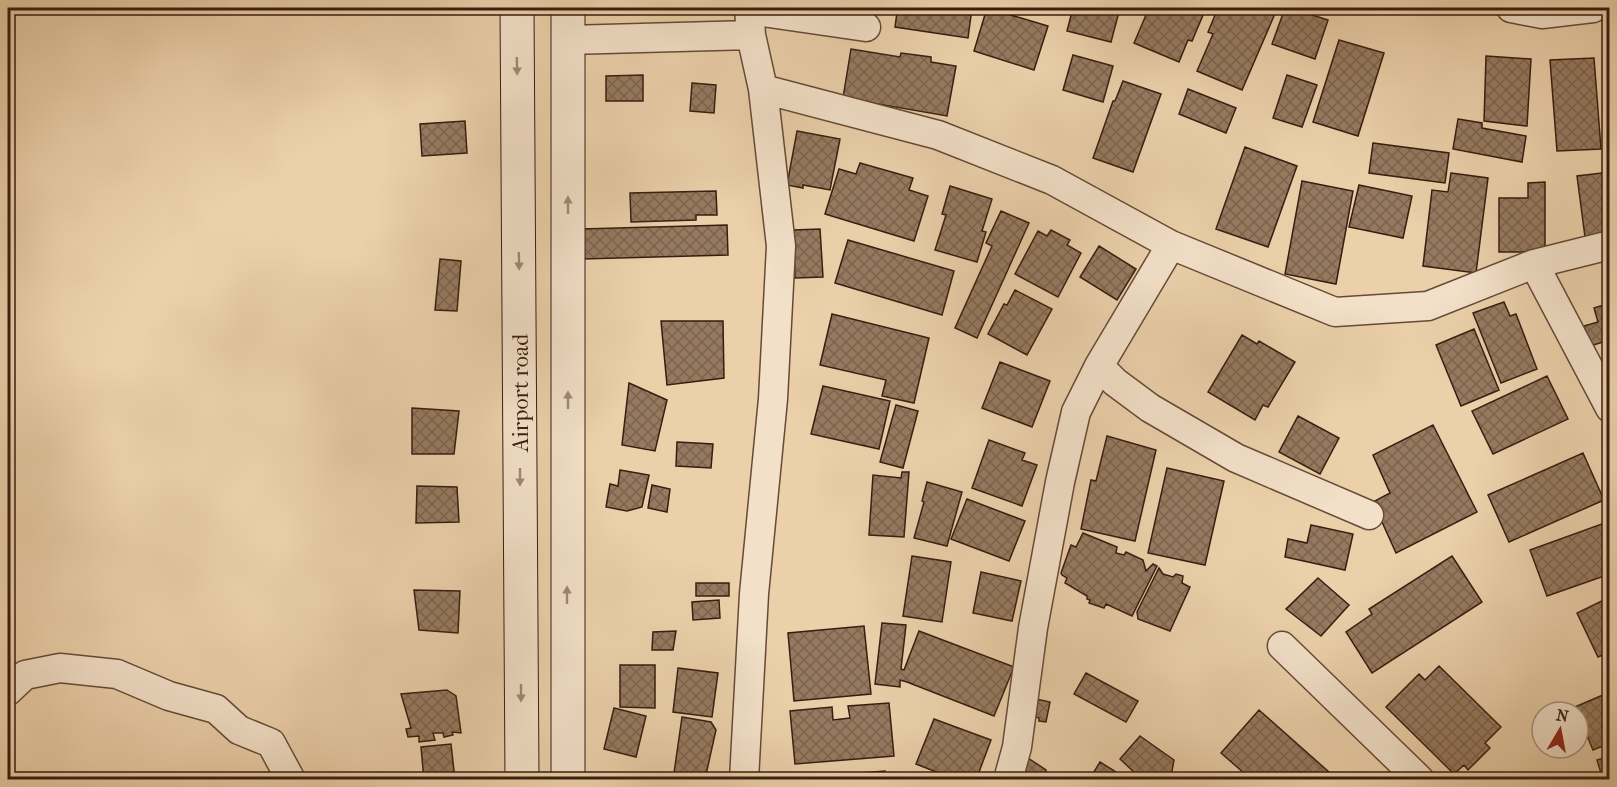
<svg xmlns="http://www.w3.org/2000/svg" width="1617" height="787" viewBox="0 0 1617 787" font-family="'IM FELL French Canon',serif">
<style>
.building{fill:url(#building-cross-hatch);stroke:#391d10;stroke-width:1.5}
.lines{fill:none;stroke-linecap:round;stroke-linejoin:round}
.street-casing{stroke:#664a36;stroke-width:31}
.secondary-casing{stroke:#391d10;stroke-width:35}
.street{stroke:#f2e0c8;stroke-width:28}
.secondary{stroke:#f2e0c8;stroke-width:33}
.oneway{fill:#9f8875}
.labels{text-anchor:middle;stroke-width:4.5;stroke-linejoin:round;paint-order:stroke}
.street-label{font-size:22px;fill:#391d10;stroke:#f2e0c8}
</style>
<defs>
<pattern id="building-cross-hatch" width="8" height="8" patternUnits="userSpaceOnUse" patternTransform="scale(1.5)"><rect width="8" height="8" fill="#967a60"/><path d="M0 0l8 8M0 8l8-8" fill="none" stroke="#7b634e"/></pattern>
</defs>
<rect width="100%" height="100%" fill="#ebd0aa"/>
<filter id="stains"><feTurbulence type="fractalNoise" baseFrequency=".00333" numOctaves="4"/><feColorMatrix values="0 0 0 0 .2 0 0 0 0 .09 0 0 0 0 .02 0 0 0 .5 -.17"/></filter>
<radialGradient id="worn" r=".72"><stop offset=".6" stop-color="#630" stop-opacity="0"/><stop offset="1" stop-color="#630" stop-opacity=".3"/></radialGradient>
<!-- building -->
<path class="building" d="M893,8H972L968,38L895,27L897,12L892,11Z
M987,8L1048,26L1034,70L974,51Z
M1073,8H1120L1111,42L1067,31Z
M1149,8H1206L1192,41L1188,40L1179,62L1134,43Z
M1218,8L1277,9L1242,90L1197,71L1213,34L1208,32Z
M1285,8H1290L1328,20L1315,59L1272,44Z
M1339,40L1384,53L1358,136L1313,122Z
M851,49L900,57L901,53L931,57V62L956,66L947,116L843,98Z
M1073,55L1113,66L1103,102L1063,90Z
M1486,56L1531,59L1527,126L1484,121Z
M1594,58L1601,149L1557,151L1550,60Z
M643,75V101H606V76Z
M1287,75L1317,85L1302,127L1273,118Z
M1123,81L1161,94L1133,172L1093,158L1113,101H1115Z
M692,83L716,85L714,113L690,111Z
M1188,89L1236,108L1226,133L1179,114Z
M1458,119L1482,123V128L1526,136L1522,162L1453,149Z
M465,121L467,153L422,156L420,124Z
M797,131L840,139L830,190L803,185V188L787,185Z
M1373,143L1449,153L1445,183L1369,173Z
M1245,147L1297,166L1268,247L1216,229Z
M860,163L913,178L909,190L928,196L914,241L825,214L839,169L856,174Z
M1610,172V233L1585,237L1577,176Z
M1451,173L1488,178L1476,273L1423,266L1432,190L1448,192Z
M1302,181L1353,191L1336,284L1285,274Z
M1545,182V252H1499V198H1528V183Z
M1359,185L1412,196L1403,238L1349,227Z
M950,186L992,199L982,231L986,232L977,262L935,250L946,215L942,214Z
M716,191L717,215H696V220L631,222L630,193Z
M1001,211L1029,223L977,338L955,328L992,246L986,243Z
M727,225L728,255L582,259L581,229Z
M820,229L823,277L795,278L793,230Z
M1051,230L1070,240L1067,245L1081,253L1058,297L1015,274L1038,231L1047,236Z
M848,240L954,271L942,315L835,283Z
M1099,246L1136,269L1117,300L1080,277Z
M440,259L461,261L457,311L435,310Z
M1015,290L1052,309L1027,355L988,334L1004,304L1007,305Z
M1504,302L1510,316L1516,314L1537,369L1501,383L1473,313Z
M1610,303V340L1590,346L1584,326L1598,322L1594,308Z
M832,314L929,338L914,403L882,396L886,380L820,365Z
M661,321H723L724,378L667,385Z
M1474,329L1499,390L1461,406L1436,345Z
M1242,335L1257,344L1259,341L1295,362L1268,407L1263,405L1255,420L1208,392Z
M1000,362L1050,381L1032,427L982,408Z
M1547,376L1568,419L1493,454L1472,411Z
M629,383L667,400L655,451L622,445Z
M823,386L890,401L879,449L811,434Z
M896,405L918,411L903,468L880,462Z
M412,408L459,411L454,454H412Z
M1298,416L1339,438L1320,474L1279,452Z
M1433,425L1477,512L1396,553L1373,502L1390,493L1373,455Z
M1107,436L1156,450L1135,541L1081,529L1091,480L1096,481Z
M989,440L1025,453L1022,460L1037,465L1022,506L972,488Z
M677,442L713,444L711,468L676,466Z
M1583,453L1604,500L1509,542L1488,495Z
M1167,468L1224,481L1205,565L1148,553Z
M620,470L649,475L642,507L627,511L606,507L610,484L618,486Z
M902,472H909L904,537L869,535L873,475L901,478Z
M927,482L962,492L947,546L914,538L924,502L922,501Z
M652,485L670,489L667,512L648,508Z
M417,486L457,487L459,522L416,523Z
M967,499L1025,521L1009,561L951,539Z
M1610,521V574L1547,596L1530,550Z
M1311,525L1353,534L1345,570L1285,557L1288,539L1307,543Z
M1083,533L1117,547L1116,553L1124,555L1126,552L1143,560L1146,571L1153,564L1157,566L1132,616L1106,604L1104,608L1089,603L1090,600L1087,599V596L1065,583L1067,578L1062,575L1061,573L1071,545L1076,547Z
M912,556L951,562L942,622L903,616Z
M1452,556L1482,602L1372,673L1346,632L1372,614L1369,609Z
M1159,568L1163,574L1173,577L1176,574L1183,576L1182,583L1190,587L1170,631L1138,619L1137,612Z
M981,572L1021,581L1012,621L973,613Z
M1318,578L1349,605L1321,636L1286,609Z
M696,583H729V596H696Z
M414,590L460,591L458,633L419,630Z
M1610,597V652L1598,657L1577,613Z
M719,600L720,618L693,620L692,602Z
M882,623L906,625L901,669L904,670L919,631L1014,667L994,716L907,682L900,680V687L875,684Z
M864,626L871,694L794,701L788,633Z
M676,631L673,650H652L653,632Z
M620,665H655V708L620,707Z
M1439,666L1501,727L1485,743L1490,748L1468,770L1464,765L1454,774L1386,707L1419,674L1425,680Z
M678,668L718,673L712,717L673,712Z
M1086,673L1138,701L1126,722L1074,694Z
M447,690L456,696L461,733L452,732L453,735L444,737L443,733H433L435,740L419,742V736L408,737L406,729L411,728L401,694Z
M1610,692V743L1593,750L1575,707Z
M1036,699L1050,702L1046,722L1039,721V718L1032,716Z
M889,703L894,756L795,764L790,711L832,707L833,720L850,718L848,706Z
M614,708L646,716L636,757L604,749Z
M1259,710L1338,780H1252L1221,753Z
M682,717L711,722L716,730L705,779L674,773Z
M934,719L991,740L976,780H957L916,764Z
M1140,736L1174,760L1172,771L1169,780L1133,779L1137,775L1120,759Z
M451,744L455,780H424L421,747Z
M1610,756V780H1603L1597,760Z
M1028,758L1046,770V776L1044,775L1043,780H1024Z
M1100,762L1129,780H1089Z
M885,771L886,780H833V775Z
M163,773L195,780H162Z"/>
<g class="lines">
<defs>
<path id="street" d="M1511,8L1542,14L1593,8
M749,10L866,27
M568,40L751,35
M763,89L938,135L1052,180L1171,245L1335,312L1428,306L1534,264L1610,245
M1534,264L1610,408
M1099,366L1115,382L1150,408L1236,458L1369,515
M1282,646L1420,780
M8,691L25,675L60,668L117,674L169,696L216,709L239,730L271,743L291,780
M744,780L754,594L773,399L781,246L763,89L751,35L749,8
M1008,780L1017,747L1033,628L1060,482L1076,412L1099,366L1171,245"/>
<path id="secondary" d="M517,8L522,780
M568,8V780"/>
</defs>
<!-- street casing -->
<use href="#street" class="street-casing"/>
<!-- secondary casing -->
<use href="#secondary" class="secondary-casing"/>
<!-- street -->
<use href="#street" class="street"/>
<!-- secondary -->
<use href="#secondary" class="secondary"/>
</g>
<!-- one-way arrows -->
<defs><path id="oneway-solid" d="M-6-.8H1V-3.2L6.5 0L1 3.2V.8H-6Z" transform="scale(1.5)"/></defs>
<g class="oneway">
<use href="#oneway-solid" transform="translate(517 66) rotate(89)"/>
<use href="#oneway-solid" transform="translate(568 205) rotate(-90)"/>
<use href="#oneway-solid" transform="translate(519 261) rotate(89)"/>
<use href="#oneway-solid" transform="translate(568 400) rotate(-90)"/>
<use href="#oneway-solid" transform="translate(520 477) rotate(90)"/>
<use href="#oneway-solid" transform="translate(567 595) rotate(-90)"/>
<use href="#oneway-solid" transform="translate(521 693) rotate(90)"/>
</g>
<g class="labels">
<!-- street labels -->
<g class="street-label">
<text transform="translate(520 393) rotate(-90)" y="8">Airport road</text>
</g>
</g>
<!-- margin -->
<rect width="1617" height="787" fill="none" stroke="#ebd0aa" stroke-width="30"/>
<rect x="9" y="9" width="1599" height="769" fill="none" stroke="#391d10" stroke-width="3"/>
<rect x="15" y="15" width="1587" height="757" fill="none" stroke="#391d10" stroke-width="1.5"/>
<!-- north arrow -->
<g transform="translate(1560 730) rotate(10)"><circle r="28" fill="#f2e0c8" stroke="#a8927e" stroke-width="1.5"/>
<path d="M0-4.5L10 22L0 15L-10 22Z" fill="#8f2418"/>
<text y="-9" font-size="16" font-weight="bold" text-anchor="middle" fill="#391d10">N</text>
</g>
<rect width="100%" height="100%" filter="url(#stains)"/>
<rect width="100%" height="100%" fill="url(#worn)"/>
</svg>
